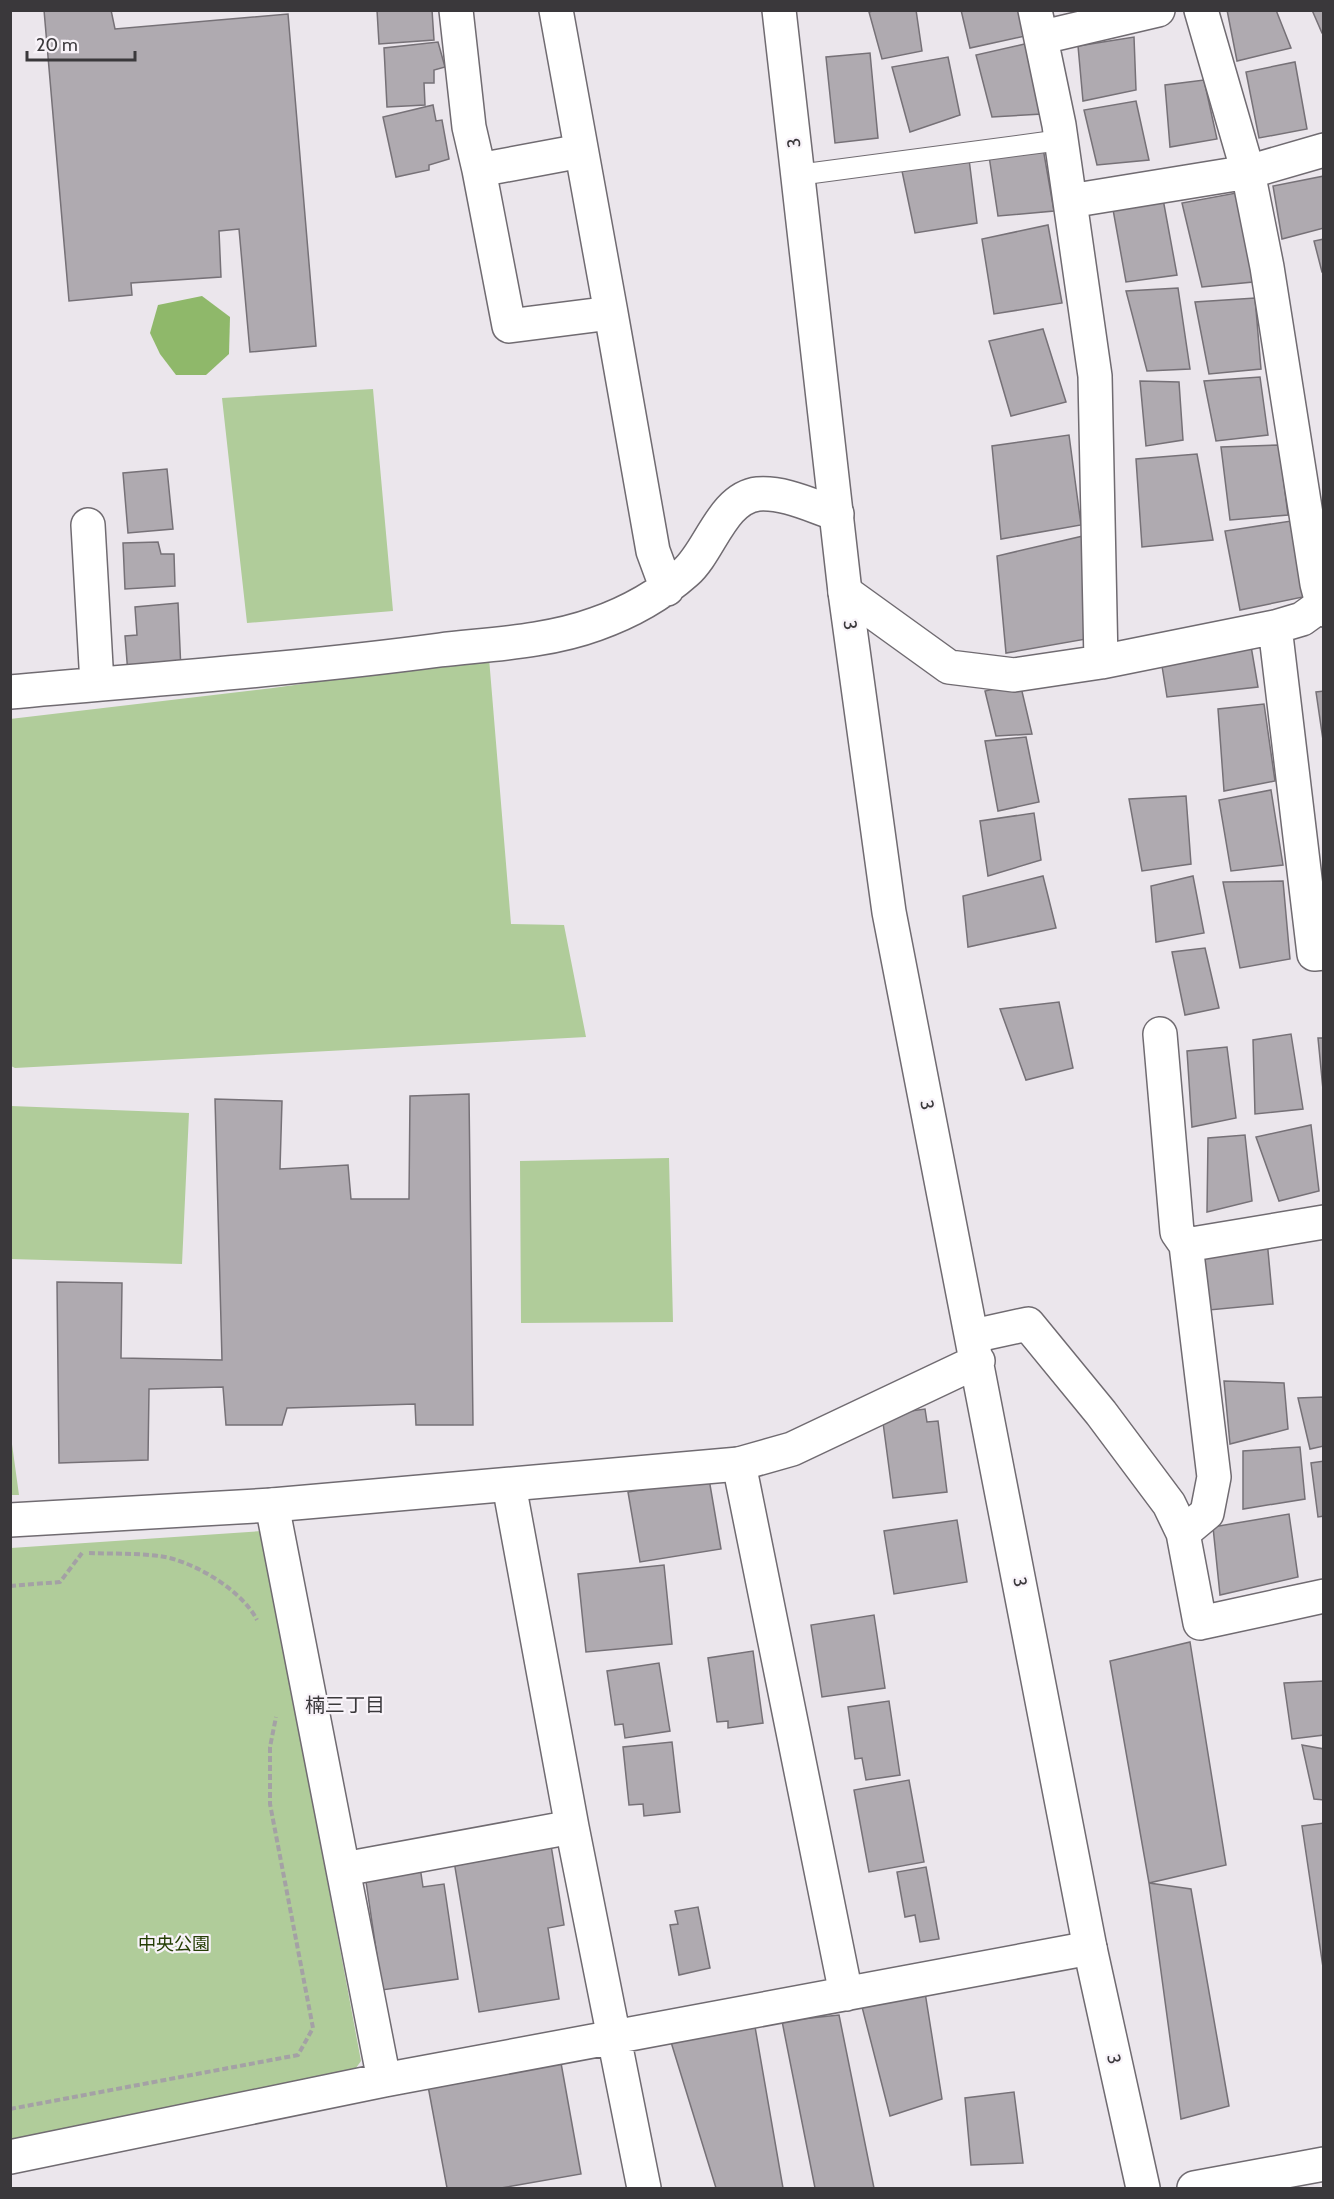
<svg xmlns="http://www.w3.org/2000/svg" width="1334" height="2199" viewBox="0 0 1334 2199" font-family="Cabin,'Noto Sans JP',sans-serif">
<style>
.green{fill:#b0cc9a}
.water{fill:#8fb86a}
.building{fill:#afaab0;stroke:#767177;stroke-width:1.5}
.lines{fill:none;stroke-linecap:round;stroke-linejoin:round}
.lane-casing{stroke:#706b71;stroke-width:22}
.street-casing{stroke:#706b71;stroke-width:36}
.secondary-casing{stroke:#706b71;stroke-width:36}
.path{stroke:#a4a1a5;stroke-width:4;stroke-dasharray:6 3;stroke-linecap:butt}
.lane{stroke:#fff;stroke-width:20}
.street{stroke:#fff;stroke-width:33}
.secondary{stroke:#fff;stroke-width:33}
.labels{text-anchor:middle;stroke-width:4.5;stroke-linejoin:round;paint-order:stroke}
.street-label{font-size:18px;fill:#3a383b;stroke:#f8f3f9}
.park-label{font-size:18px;fill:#253e05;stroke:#f8f3f9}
.neighbourhood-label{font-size:20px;fill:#3a383b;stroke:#f8f3f9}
</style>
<rect width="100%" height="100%" fill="#ebe6ec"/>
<!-- green -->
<path class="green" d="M373,389L393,611L247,623L222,398Z
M489,658L511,924L564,925L586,1037L15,1068L11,1066L10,719L273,688Z
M11,1106L189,1113L182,1264L11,1259Z
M669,1158L673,1322L521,1323L520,1161Z
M11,1437L19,1495H11Z
M262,1531L361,2061L351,2075L11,2142V1548Z"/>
<!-- water -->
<path class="water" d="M202,296L230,317L229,354L206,375H176L160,354L150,333L158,305Z"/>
<!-- building -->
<path class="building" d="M44,10H111L115,29L288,14L316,346L250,352L239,229L219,231L221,277L131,283L132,295L69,301Z
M377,10H432L434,40L379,44Z
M876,10H916L922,51L882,59L869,12Z
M961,10H1018L1025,36L970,48Z
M1227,10H1276L1291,48L1237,61Z
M1312,10H1324V33H1322Z
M1134,37L1136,90L1083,101L1078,46Z
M438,42L445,67L434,70V83H424L425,105L387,107L384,48Z
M1029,43L1042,114L992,117L976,55Z
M870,53L878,138L835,143L826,57Z
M948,57L960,115L910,132L892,67Z
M1295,62L1307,129L1259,138L1246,72Z
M1204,80L1217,139L1170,147L1165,85Z
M1136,101L1149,160L1097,165L1084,110Z
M433,105L436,121L442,120L449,159L429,165V170L396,177L383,117Z
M1043,148L1054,211L998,216L989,156Z
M969,159L977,223L915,233L902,171Z
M1324,176V228L1282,239L1273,186Z
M1236,193L1253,282L1202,287L1182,203Z
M1163,199L1177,275L1126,282L1112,204Z
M1048,225L1062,303L994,314L982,239Z
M1324,239V272H1322L1314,241Z
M1178,288L1190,369L1147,371L1126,291Z
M1255,298L1261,369L1209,374L1195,302Z
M1043,329L1066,402L1011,416L989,341Z
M1260,377L1268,435L1216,441L1204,381Z
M1140,381L1179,382L1183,440L1146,446Z
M1069,435L1081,525L1001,539L992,446Z
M1279,445L1288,515L1230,520L1221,447Z
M1197,454L1213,540L1142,547L1136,459Z
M167,469L173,529L128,533L123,473Z
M1291,521L1303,597L1240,610L1225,531Z
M1083,536L1092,638L1006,653L997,556Z
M158,542L161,554H174L175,586L125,589L123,543Z
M178,603L181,671L128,674L125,636L137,635L135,607Z
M1251,646L1258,687L1167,697L1161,660Z
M1020,683L1032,734L996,736L985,691Z
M1324,691V747L1316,692Z
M1264,704L1275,781L1224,791L1218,709Z
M1026,737L1039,802L998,811L985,741Z
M1271,790L1283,865L1231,871L1219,800Z
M1186,796L1191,864L1142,871L1129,799Z
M1034,813L1041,860L988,876L980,821Z
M1043,876L1056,928L968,947L963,896Z
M1193,876L1204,933L1156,942L1151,886Z
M1283,881L1290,959L1240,968L1223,882Z
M1205,948L1219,1008L1185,1015L1172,952Z
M1059,1002L1073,1068L1026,1080L1000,1009Z
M1291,1034L1303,1109L1255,1114L1253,1040Z
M1318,1038H1324V1100Z
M1227,1047L1236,1118L1192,1127L1187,1051Z
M469,1094L473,1425H416L415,1404L287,1408L282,1425H226L223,1387L149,1389L148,1460L59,1463L57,1282L122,1283L121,1358L222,1360L215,1099L282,1101L280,1169L348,1165L351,1199H409L410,1096Z
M1311,1125L1319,1191L1279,1201L1256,1137Z
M1245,1135L1252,1201L1207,1212L1208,1138Z
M1267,1240L1273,1304L1209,1310L1200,1252Z
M1224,1381L1284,1383L1288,1429L1230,1444Z
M1324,1397V1446L1310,1449L1298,1398Z
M925,1409L927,1422L938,1421L947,1492L893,1498L882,1415Z
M1300,1447L1305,1499L1243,1509V1451Z
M1324,1461V1516L1318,1517L1311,1463Z
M709,1479L721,1549L640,1562L628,1492Z
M1289,1514L1298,1577L1220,1595L1213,1527Z
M957,1520L967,1582L894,1594L884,1531Z
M664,1565L672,1644L586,1652L578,1574Z
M874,1615L885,1688L822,1697L811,1625Z
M1190,1642L1226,1865L1149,1883L1110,1661Z
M753,1651L763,1723L728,1728V1721L717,1722L708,1658Z
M659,1663L670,1731L625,1738L623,1724L615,1725L607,1671Z
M1324,1681V1735L1292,1739L1284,1683Z
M889,1701L900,1775L866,1780L862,1758L855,1759L848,1707Z
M672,1742L680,1812L644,1816L643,1804L629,1805L623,1747Z
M1302,1745L1324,1749V1800L1314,1799Z
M909,1780L924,1862L869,1872L854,1790Z
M1324,1823V1974L1302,1826Z
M550,1839L564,1925L548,1928L559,1999L479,2012L453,1855Z
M419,1860L423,1887L444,1884L458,1979L382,1990L364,1868Z
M926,1867L939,1939L920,1942L915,1915L905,1917L897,1872Z
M1149,1883L1191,1889L1229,2106L1181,2119Z
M698,1907L710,1968L679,1975L670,1925L678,1924L675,1911Z
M924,1986L942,2099L890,2116L860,1999Z
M839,2015L874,2188H815L782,2021Z
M754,2021L783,2188H716L671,2042Z
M561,2063L581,2174L501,2188H447L428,2086Z
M1014,2092L1023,2163L971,2165L965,2098Z"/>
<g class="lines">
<defs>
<path id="lane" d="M798,175L1061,140"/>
<path id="street" d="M456,10L469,127L479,170L581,151
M556,10L611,313
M1035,10L1059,125L1095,376L1101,662
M1201,10L1248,172L1267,267L1317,584L1324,610
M1043,37L1158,10
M479,170L509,326L611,313L653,551L667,589
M1070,201L1248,172L1324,150
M88,525L97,684
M845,592L949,667L1014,675L1101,662L1275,627L1302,619L1320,606
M1275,627L1314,954L1324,953
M10,692C153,679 297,669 440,650C491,644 547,642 596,624C630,612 659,596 686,572C710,551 722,498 758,494C785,492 812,506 837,514
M1160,1034L1177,1232L1186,1245L1214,1477L1207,1513L1183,1533
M1186,1245L1324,1222
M973,1336L1028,1324L1101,1413L1169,1504L1183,1533L1200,1623L1324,1596
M739,1464L846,1994
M509,1485L572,1827L644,2188
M272,1505L384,2080
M344,1869L572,1827
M10,2157L384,2080L1090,1948"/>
<path id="secondary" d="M779,10L845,592L889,912L1090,1948L1143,2188
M10,1520L272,1505L739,1464L792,1449L978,1361
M1194,2188L1324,2164"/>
</defs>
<!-- lane casing -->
<use href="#lane" class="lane-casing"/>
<!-- street casing -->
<use href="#street" class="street-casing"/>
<!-- secondary casing -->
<use href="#secondary" class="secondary-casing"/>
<!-- path -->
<path class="path" d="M89,1553C112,1554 136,1553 159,1556C192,1560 242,1590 257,1620
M10,1586L60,1582L82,1553
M10,2109L298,2055L313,2028L270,1804V1747L276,1717"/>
<!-- lane -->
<use href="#lane" class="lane"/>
<!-- street -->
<use href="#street" class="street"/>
<!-- secondary -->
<use href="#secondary" class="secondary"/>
</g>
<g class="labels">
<!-- street labels -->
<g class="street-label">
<text transform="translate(794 143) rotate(-97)" y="6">3</text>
<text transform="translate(850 625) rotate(82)" y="6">3</text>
<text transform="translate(927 1105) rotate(79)" y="6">3</text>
<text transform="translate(1020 1582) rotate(79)" y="6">3</text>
<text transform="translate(1114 2059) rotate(78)" y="6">3</text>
</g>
<!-- park labels -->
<g class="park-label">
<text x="174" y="1950">中央公園</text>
</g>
<!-- neighbourhood labels -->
<g class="neighbourhood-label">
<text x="345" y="1712">楠三丁目</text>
</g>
</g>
<!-- border -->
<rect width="1334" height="2199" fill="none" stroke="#3a383b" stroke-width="24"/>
<!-- scale -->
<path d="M27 51v9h108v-9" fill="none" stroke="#3a383b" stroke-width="3"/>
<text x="36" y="51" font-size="18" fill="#3a383b" stroke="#f8f3f9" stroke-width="4.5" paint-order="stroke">20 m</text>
</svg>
